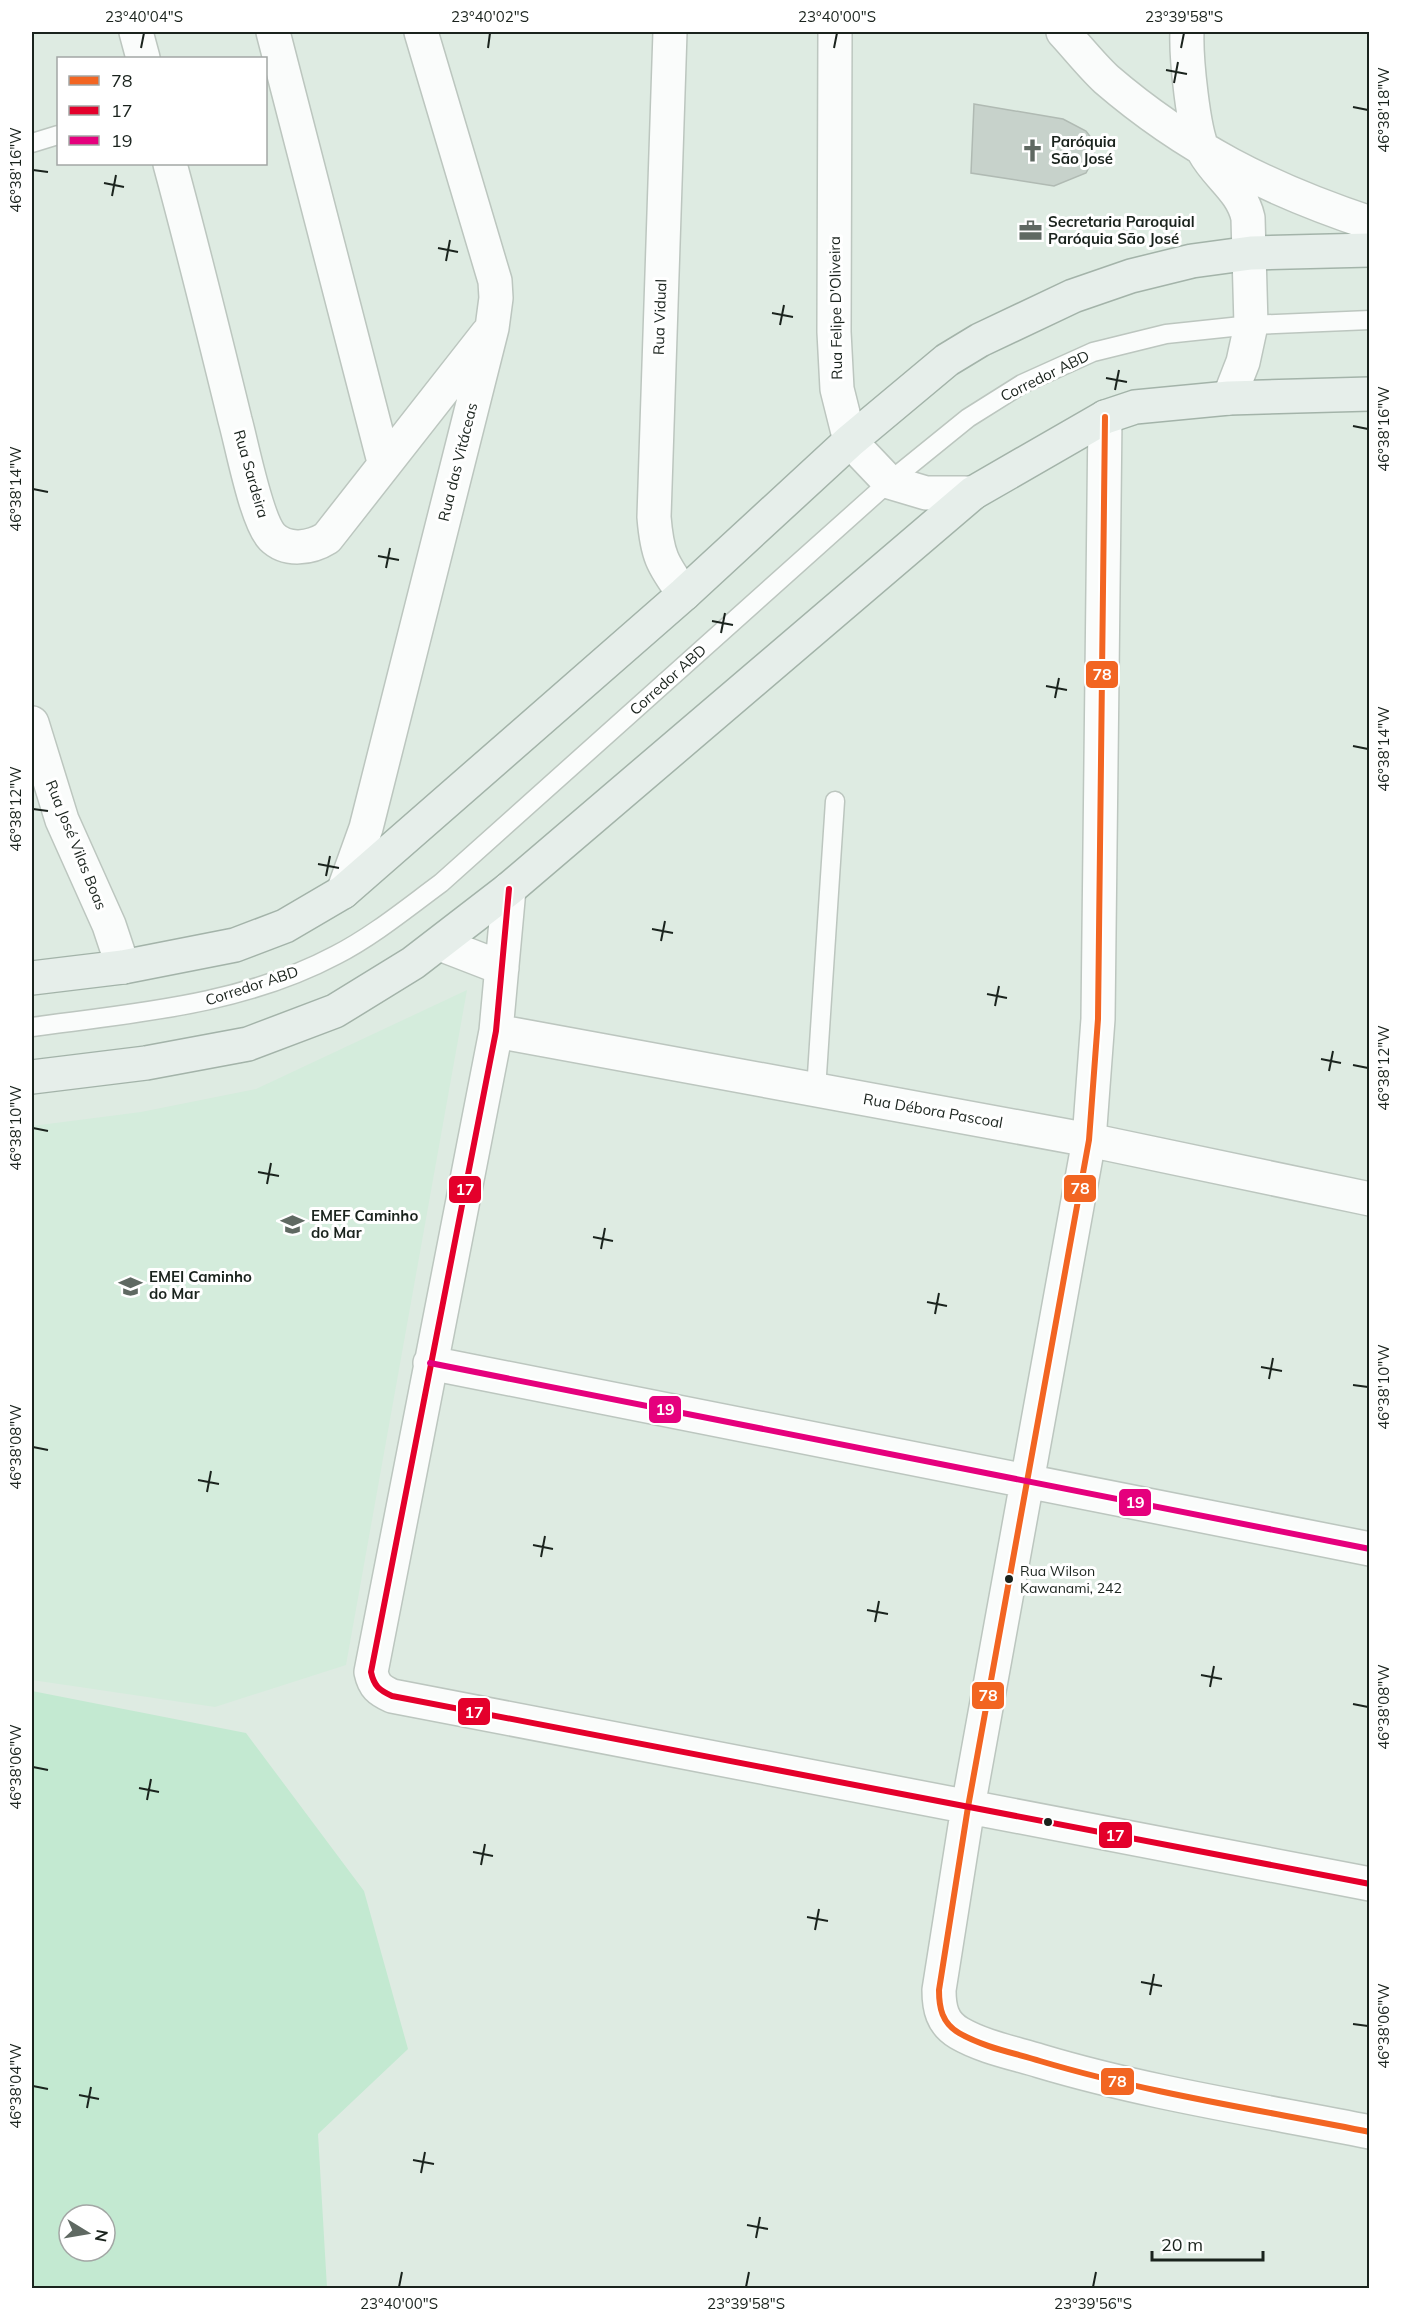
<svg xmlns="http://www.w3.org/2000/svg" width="1401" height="2320" viewBox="0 0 1401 2320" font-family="Mulish,sans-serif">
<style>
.built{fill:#d4ecdc}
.green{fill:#c3e9d1;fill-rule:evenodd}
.building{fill:#c7d2cb;stroke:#b0bab3;stroke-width:1.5}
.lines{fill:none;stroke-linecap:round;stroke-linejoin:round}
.lane-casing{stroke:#bcc6bf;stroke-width:21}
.street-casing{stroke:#bcc6bf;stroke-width:36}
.primary-casing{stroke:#a3b3a9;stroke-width:36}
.lane{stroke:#fafcfb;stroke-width:18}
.street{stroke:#fafcfb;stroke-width:33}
.primary{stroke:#e6eeea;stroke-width:33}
.bus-1-casing{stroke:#fff;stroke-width:10}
.bus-2-casing{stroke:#fff;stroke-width:10}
.bus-3-casing{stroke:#fff;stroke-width:10}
.bus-1{stroke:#f26522;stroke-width:6}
.bus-2{stroke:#e4002b;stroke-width:6}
.bus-3{stroke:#e5007d;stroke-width:6}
.ticks{fill:none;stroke:#1a231d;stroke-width:2}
.bus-dot{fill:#1a231d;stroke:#fff;stroke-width:2}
.labels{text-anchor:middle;stroke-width:6;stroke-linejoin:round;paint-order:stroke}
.bus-label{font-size:14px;fill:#1a231d;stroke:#fff;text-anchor:start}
.poi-label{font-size:15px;font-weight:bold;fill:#1a231d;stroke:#fff;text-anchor:start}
.street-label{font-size:15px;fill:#1a231d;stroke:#fff}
.line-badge{stroke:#fff;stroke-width:2}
.badge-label{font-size:16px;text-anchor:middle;font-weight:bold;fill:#fff}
.neatline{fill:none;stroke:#1a231d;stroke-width:2}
.ticks-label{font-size:15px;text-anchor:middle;fill:#1a231d}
</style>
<rect width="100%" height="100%" fill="#deebe2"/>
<!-- built -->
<path class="built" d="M467,990L346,1665L215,1707L32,1680V1126L141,1112L256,1089Z"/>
<!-- green -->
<path class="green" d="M32,1691L246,1733L364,1891L408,2049L318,2134L327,2288H32ZM69,2215H105V2251H69Z"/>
<!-- building -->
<path class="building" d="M974,104L1063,119L1086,131L1095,143L1094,158L1086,173L1054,186L971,173Z"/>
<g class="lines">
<defs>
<path id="lane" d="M32,143L58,135
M32,1027C135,1013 242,1005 336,955C373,936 407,908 441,883L889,482L968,418L1022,384L1093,352L1166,334L1251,325L1370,320
M816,1090L835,801"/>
<path id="street" d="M136,32L143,58
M273,32L384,462
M670,32L654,517C657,555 662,564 684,594
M835,32L834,332L837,389L850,441L889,482L926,493H973
M1063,32C1077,47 1091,65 1106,79C1186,148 1270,190 1370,223
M1187,32C1186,57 1193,131 1204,152C1217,176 1242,190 1248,218L1251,325L1243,362L1229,398
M170,164C193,249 214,334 235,420C242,445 256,520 272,537C287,552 311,548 327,538L487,334
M1105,417L1098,1019L1089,1140L968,1807L939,1990C939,2008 942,2023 959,2033C983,2047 1014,2053 1040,2061C1147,2093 1260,2110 1370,2132
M32,723L62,820L109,925L123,967
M509,889L496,1031L371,1672C374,1686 379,1690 392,1696L1370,1884
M343,892L366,828L492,328L496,298L495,281L421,32
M440,944L502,968
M496,1031L1089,1140L1370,1199
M430,1363L1370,1549"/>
<path id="primary" d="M32,978L123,967L235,945L285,926L343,892L684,594L850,441L947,360L980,340L1073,296L1131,276L1192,261L1251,253L1370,250
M32,1077L146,1063L248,1044L335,1011L413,963L509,889L973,493L1105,417L1135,407L1229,398L1370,394"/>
</defs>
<!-- lane casing -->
<use href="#lane" class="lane-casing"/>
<!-- street casing -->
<use href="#street" class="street-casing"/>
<!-- primary casing -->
<use href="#primary" class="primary-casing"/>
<!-- lane -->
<use href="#lane" class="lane"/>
<!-- street -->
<use href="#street" class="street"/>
<!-- primary -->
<use href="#primary" class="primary"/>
<defs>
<path id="bus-1" d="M1105,417L1098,1019L1089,1140L968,1807L939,1990C939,2008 942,2023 959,2033C983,2047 1014,2053 1040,2061C1147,2093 1260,2110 1370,2132"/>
<path id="bus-2" d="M509,889L496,1031L371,1672C374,1686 379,1690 392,1696L1370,1884"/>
<path id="bus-3" d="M430,1363L1370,1549"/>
</defs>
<!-- bus-1 casing -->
<use href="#bus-1" class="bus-1-casing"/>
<!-- bus-2 casing -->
<use href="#bus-2" class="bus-2-casing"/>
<!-- bus-3 casing -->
<use href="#bus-3" class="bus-3-casing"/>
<!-- bus-1 -->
<use href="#bus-1" class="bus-1"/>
<!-- bus-2 -->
<use href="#bus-2" class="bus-2"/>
<!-- bus-3 -->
<use href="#bus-3" class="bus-3"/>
</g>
<!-- ticks -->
<path class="ticks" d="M141,48L144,33M488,48L490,33M834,48L837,33M1181,48L1184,33M1166,70L1187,74M1174,83L1178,62M1353,107L1368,110M33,170L48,172M104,183L124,187M112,196L116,175M438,248L458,252M446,261L450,240M772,313L793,317M780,325L784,305M1106,378L1127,382M1115,390L1119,370M1353,426L1368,429M33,489L48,492M378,556L399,560M386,568L390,548M712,621L733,625M721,633L725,613M1046,686L1067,690M1055,698L1059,678M1353,746L1368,749M33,809L48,811M318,864L339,868M326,876L330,856M652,929L673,933M661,941L665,921M987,994L1007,998M995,1006L999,986M1321,1059L1341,1063M1353,1065L1368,1068M1329,1071L1333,1051M33,1128L48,1131M258,1172L279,1176M267,1184L271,1163M593,1237L613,1241M601,1249L605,1228M927,1302L947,1306M935,1314L939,1293M1261,1367L1282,1371M1269,1379L1273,1358M1353,1385L1368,1387M33,1447L48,1450M198,1480L219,1484M207,1492L211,1471M533,1545L553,1549M541,1557L545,1536M867,1610L888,1614M875,1622L879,1601M1201,1675L1222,1679M1210,1687L1214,1666M1353,1704L1368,1707M33,1767L48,1770M139,1788L159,1792M147,1800L151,1779M473,1852L493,1856M481,1865L485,1844M807,1917L828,1921M815,1930L819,1909M1141,1982L1162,1986M1150,1995L1154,1974M1353,2024L1368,2026M33,2086L48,2089M79,2095L99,2099M87,2108L91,2087M413,2160L434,2164M421,2173L425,2152M747,2225L768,2229M756,2238L760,2217M399,2287L402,2272M746,2287L749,2272M1093,2287L1096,2272"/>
<!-- icons -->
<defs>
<symbol id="church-bare" viewBox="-9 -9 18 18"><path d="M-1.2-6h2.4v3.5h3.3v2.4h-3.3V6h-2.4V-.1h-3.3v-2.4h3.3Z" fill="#5f6962" stroke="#fff" stroke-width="2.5" paint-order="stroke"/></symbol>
<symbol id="office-bare" viewBox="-9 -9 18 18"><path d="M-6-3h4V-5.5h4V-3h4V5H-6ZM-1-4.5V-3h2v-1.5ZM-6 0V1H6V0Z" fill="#5f6962" stroke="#fff" stroke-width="2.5" paint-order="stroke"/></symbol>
<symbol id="school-bare" viewBox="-9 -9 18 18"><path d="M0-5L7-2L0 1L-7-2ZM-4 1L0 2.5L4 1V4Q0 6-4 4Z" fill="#5f6962" stroke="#fff" stroke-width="2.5" paint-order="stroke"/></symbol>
</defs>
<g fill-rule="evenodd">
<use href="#church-bare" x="1016" y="134" width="33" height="33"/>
<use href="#office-bare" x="1014" y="214" width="33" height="33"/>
<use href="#school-bare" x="276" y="1208" width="33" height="33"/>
<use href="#school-bare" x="114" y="1270" width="33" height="33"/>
</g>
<!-- markers -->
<g class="bus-dot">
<circle cx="1009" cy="1579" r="5"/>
<circle cx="1048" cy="1822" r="5"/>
</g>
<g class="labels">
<!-- bus labels -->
<g class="bus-label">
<text x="1020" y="1576">Rua Wilson<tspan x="1020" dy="17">Kawanami, 242</tspan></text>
</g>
<!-- poi labels -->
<g class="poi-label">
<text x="1051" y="147">Paróquia<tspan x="1051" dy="17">São José</tspan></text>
<text x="1048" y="227">Secretaria Paroquial<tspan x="1048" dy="17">Paróquia São José</tspan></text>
<text x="311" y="1221">EMEF Caminho<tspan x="311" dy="17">do Mar</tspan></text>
<text x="149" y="1282">EMEI Caminho<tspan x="149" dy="17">do Mar</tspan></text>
</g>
<!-- street labels -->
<g class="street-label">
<text transform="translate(836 308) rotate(-91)" y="5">Rua Felipe D'Oliveira</text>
<text transform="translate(660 317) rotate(-88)" y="5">Rua Vidual</text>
<text transform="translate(1045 376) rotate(-26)" y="5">Corredor ABD</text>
<text transform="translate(458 462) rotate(-76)" y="5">Rua das Vitáceas</text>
<text transform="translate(251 474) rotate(74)" y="5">Rua Sardeira</text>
<text transform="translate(668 680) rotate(-42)" y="5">Corredor ABD</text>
<text transform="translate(76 845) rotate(68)" y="5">Rua José Vilas Boas</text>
<text transform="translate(252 986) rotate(-18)" y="5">Corredor ABD</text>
<text transform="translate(933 1111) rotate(10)" y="5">Rua Débora Pascoal</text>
</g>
</g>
<g class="line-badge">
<rect x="1085" y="660" width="34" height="29" rx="6" fill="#f26522"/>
<rect x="1063" y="1174" width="34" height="29" rx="6" fill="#f26522"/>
<rect x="448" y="1175" width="34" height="29" rx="6" fill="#e4002b"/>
<rect x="648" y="1395" width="34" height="29" rx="6" fill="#e5007d"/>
<rect x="1118" y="1488" width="34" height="29" rx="6" fill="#e5007d"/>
<rect x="971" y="1681" width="34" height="29" rx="6" fill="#f26522"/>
<rect x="457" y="1697" width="34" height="29" rx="6" fill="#e4002b"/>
<rect x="1098" y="1821" width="35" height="28" rx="6" fill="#e4002b"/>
<rect x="1100" y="2067" width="35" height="29" rx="6" fill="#f26522"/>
</g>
<g class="badge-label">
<text x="1102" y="680">78</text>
<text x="1080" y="1194">78</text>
<text x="465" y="1195">17</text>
<text x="665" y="1415">19</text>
<text x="1135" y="1508">19</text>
<text x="988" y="1701">78</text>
<text x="474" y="1718">17</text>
<text x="1115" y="1841">17</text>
<text x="1117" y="2087">78</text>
</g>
<!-- border -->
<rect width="1401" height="2320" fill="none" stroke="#ffffff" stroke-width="66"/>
<!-- legend -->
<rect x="57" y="57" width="210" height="108" fill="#ffffff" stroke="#a3a7a5" stroke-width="1.5"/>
<rect x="69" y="76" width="30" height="9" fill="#f26522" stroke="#a3a7a5" stroke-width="1.5"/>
<text x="111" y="87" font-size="18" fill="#1a231d">78</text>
<rect x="69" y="106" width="30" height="9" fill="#e4002b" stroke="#a3a7a5" stroke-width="1.5"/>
<text x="111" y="117" font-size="18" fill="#1a231d">17</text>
<rect x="69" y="136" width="30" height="9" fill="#e5007d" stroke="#a3a7a5" stroke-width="1.5"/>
<text x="111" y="147" font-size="18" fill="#1a231d">19</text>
<!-- north arrow -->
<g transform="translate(87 2233) rotate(101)"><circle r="28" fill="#ffffff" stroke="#a3a7a5" stroke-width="1.5"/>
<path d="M0-4.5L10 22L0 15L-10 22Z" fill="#5f6962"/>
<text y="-9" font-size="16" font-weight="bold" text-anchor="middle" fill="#1a231d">N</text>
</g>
<!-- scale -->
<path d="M1152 2251v9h111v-9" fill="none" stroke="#1a231d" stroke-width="3"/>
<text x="1161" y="2251" font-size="18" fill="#1a231d" stroke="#ffffff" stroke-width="4.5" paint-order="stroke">20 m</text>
<rect x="33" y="33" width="1335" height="2254" class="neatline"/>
<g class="ticks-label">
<text x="144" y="22">23°40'04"S</text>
<text x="490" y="22">23°40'02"S</text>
<text x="837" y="22">23°40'00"S</text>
<text x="1184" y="22">23°39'58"S</text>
<text transform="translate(1384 110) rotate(-90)" y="5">46°38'18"W</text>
<text transform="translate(16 170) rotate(-90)" y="5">46°38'16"W</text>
<text transform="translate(1384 429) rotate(-90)" y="5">46°38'16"W</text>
<text transform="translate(16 489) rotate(-90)" y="5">46°38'14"W</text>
<text transform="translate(1384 749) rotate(-90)" y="5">46°38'14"W</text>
<text transform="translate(16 809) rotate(-90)" y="5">46°38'12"W</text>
<text transform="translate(1384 1068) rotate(-90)" y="5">46°38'12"W</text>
<text transform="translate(16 1128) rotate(-90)" y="5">46°38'10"W</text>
<text transform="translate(1384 1387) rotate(-90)" y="5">46°38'10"W</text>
<text transform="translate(16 1447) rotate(-90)" y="5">46°38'08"W</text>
<text transform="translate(1384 1707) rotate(-90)" y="5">46°38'08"W</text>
<text transform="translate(16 1767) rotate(-90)" y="5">46°38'06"W</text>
<text transform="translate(1384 2026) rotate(-90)" y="5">46°38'06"W</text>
<text transform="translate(16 2086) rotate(-90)" y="5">46°38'04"W</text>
<text x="399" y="2309">23°40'00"S</text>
<text x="746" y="2309">23°39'58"S</text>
<text x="1093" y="2309">23°39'56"S</text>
</g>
</svg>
